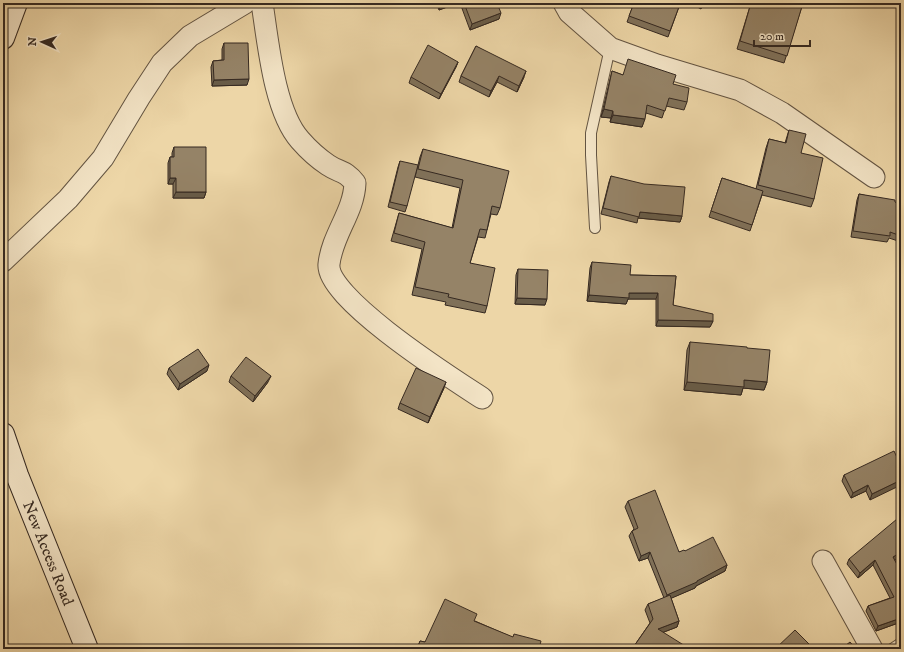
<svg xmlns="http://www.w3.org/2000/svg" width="904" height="652" viewBox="0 0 904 652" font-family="'IM FELL DW Pica',serif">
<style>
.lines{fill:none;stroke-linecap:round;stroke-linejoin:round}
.lane-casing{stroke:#635442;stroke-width:12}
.street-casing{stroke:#635442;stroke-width:23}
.secondary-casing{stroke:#352921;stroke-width:24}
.lane{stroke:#f3e4c6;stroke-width:10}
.street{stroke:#f3e4c6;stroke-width:21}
.secondary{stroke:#f3e4c6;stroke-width:22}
.wall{fill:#807159;stroke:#352921}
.shaded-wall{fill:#685c48;stroke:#352921}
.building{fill:#958367;stroke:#352921}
.labels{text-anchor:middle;stroke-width:3.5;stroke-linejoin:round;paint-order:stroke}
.street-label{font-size:16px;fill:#352921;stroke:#f3e4c6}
</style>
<rect width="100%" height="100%" fill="#edd6a7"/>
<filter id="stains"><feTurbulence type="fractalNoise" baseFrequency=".005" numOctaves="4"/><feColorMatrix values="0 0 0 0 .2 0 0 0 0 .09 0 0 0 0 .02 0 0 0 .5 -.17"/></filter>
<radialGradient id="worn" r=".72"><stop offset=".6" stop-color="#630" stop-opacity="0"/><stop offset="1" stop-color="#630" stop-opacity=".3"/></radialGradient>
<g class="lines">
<defs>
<path id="lane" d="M595,228L591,155V133L610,48
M892,649L901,643"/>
<path id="street" d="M262,3C268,41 274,111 300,140C307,148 319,159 328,165C340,173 345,170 355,183C354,212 332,235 329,264C325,298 453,379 482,398
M564,3L569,12L610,48L657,65L740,90L782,113L874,177
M3,261L68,199L103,158L139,98L162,63L190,36L245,3
M823,561L872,649"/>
<path id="secondary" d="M3,38L16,3
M3,434L17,475L87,649"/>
</defs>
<!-- lane casing -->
<use href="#lane" class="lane-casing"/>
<!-- street casing -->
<use href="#street" class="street-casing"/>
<!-- secondary casing -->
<use href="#secondary" class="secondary-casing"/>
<!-- lane -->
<use href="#lane" class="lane"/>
<!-- street -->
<use href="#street" class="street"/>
<!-- secondary -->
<use href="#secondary" class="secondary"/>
</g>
<!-- wall -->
<path class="wall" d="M436,3H458L439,10Z
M460,3H497L499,19L470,30Z
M634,3L680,4L668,37L627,22Z
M690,3H704L701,9Z
M751,3H803L784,63L737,49Z
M224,43L247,85L212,86L211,67L213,61L222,60V49Z
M476,46L524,77L517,92L497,82L489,97L459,82L461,76Z
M458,62L456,67L439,99L409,83L411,77Z
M612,71L623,75L673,84L687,102L684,110L666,106L662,118L646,113L642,127L610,122L611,118L601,117L610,79Z
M789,130L801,153L814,199L811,207L762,195L750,231L709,217L722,178L756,189L766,148L769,139L785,143Z
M174,147L206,192L204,198H173V184H168V163L170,157H172V153Z
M423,149L500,208L497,215L491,214L485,238L478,237L470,263L487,306L485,313L445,305L446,302L412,295L422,249L391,241L399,213L452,228L460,188L415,177L420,157Z
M400,161L407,206L405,212L388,207L398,167Z
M611,176L682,216L680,222L638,218L637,223L601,214L609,182Z
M859,194L901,204V242L889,238L887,242L851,237L857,200Z
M592,262L630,275L676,276L673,305L713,321L710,327L656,326V299H628L626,304L587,301L590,268Z
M518,269L545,305L515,304L516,275Z
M690,342L767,382L764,390L743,388L741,395L684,390L687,350Z
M169,368L207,371L178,390L167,374Z
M231,376L268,382L253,402L229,382Z
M444,388L428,423L398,409L400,403Z
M901,466L870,500L866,491L851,498L842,481L844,475Z
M628,501L679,552L685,551L727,565L725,571L696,586L695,588L671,598L679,621L677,627L664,632L632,649L650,623L645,610L648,604L664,598L648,558L639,561L629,536L632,531L634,529L625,507Z
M901,556L895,560L901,622L876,631L866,611L868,606L890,598L873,565L858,578L847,564L849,559Z
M475,621L539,649H417L420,641L425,642Z"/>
<!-- shaded-wall -->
<path class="shaded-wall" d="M444,3H458L439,10L441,4Z
M501,13L499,19L470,30L472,24Z
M458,62L456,67L439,99L441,94Z
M526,71L524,77L517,92L519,86Z
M499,76L497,82L489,97L491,91Z
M249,79L247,85L212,86L214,80Z
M604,109L613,111L611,118L601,117Z
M613,115L645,119L642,127L610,122Z
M170,178H176L173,184H168Z
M176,192H206L204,198H173Z
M640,212L682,216L680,222L638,218Z
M629,293H658L656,299H628L626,304L587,301L589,295Z
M517,298L547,299L545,305L515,304Z
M658,320L713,321L710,327L656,326Z
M209,365L207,371L178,390L180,384Z
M271,376L268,382L253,402L255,396Z
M744,380L767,382L764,390L743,388L741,395L684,390L687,382Z
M446,382L444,388L428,423L430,417Z
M901,480V485L870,500L872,494Z
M868,485L866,491L851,498L853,493Z
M650,552L648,558L639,561L641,556Z
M901,552V556L892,562L893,557Z
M875,560L873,565L858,578L860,573Z
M727,565L725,571L696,586L695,588L665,601L667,595Z
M901,618V622L876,631L878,626Z
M679,621L677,627L656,635L658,629Z"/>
<!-- building -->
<path class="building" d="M464,3H497L501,13L472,24Z
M634,3H678L680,4L670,31L629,16Z
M751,3H803L787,56L740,41Z
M224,43H248L249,79L214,80L213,61L224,60Z
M428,45L458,62L441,94L411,77Z
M476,46L526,71L519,86L499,76L491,91L461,76Z
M628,59L676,75L673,84L689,88L687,102L669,98L665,111L647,105L645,119L613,115V111L604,109L612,71L623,75Z
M789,130L806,134L801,153L823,158L814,199L758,185L769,139L786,143Z
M174,147H206V192H176V178H170V157H174Z
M423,149L509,171L500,208L492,206L487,230L480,229L470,263L495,268L487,306L448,297L449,294L415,287L425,242L394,233L399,213L453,228L463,180L418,169Z
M400,161L418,165L407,206L390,202Z
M611,176L644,184L685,187L682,216L640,212L639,217L603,208Z
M722,178L763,191L752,225L711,211Z
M859,194L895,200V202L901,204V236L890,232V236L853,231Z
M592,262L631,265L630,275L676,276L673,305L713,314V321L658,320V293H629V298L589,295Z
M518,269L548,270L547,299L517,298Z
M690,342L747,347V348L770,350L767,382L744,380V387L687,382Z
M198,349L209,365L180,384L169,368Z
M246,357L271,376L255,396L231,376Z
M416,368L446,382L430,417L400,403Z
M894,451L901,466V480L872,494L868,485L853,493L844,475Z
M655,490L679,552L684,550L685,551L713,537L727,565L697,581V582L667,595L650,552L641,556L632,531L638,528L628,501Z
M897,519L901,522V552L893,557L901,572V618L878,626L868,606L894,597L875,560L860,573L849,559Z
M670,595L679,621L658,629L690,649H632L653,619L648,604Z
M445,599L477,614L474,621L513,637L514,634L541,641L539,649H455L445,645L444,649H417L420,641L425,642Z
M795,630L814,649H775Z
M850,642L856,649H841Z"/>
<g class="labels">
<!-- street labels -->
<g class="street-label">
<text transform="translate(49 553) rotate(68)" y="6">New Access Road</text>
</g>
</g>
<!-- margin -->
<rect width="904" height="652" fill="none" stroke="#edd6a7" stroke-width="16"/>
<rect x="4" y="4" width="896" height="644" fill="none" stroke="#352921" stroke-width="2"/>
<rect x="8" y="8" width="888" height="636" fill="none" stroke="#352921"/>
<!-- north arrow -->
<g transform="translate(42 42) rotate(273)" stroke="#f3e4c6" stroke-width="3" paint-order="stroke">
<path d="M0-3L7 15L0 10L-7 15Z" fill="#352921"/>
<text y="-6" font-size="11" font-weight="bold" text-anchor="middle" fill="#352921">N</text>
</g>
<!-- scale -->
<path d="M754 40v6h56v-6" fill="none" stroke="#352921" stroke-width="2"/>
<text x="760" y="40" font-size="12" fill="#352921" stroke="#f3e4c6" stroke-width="3" paint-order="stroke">20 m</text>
<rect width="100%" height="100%" filter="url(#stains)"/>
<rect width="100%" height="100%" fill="url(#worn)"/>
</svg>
